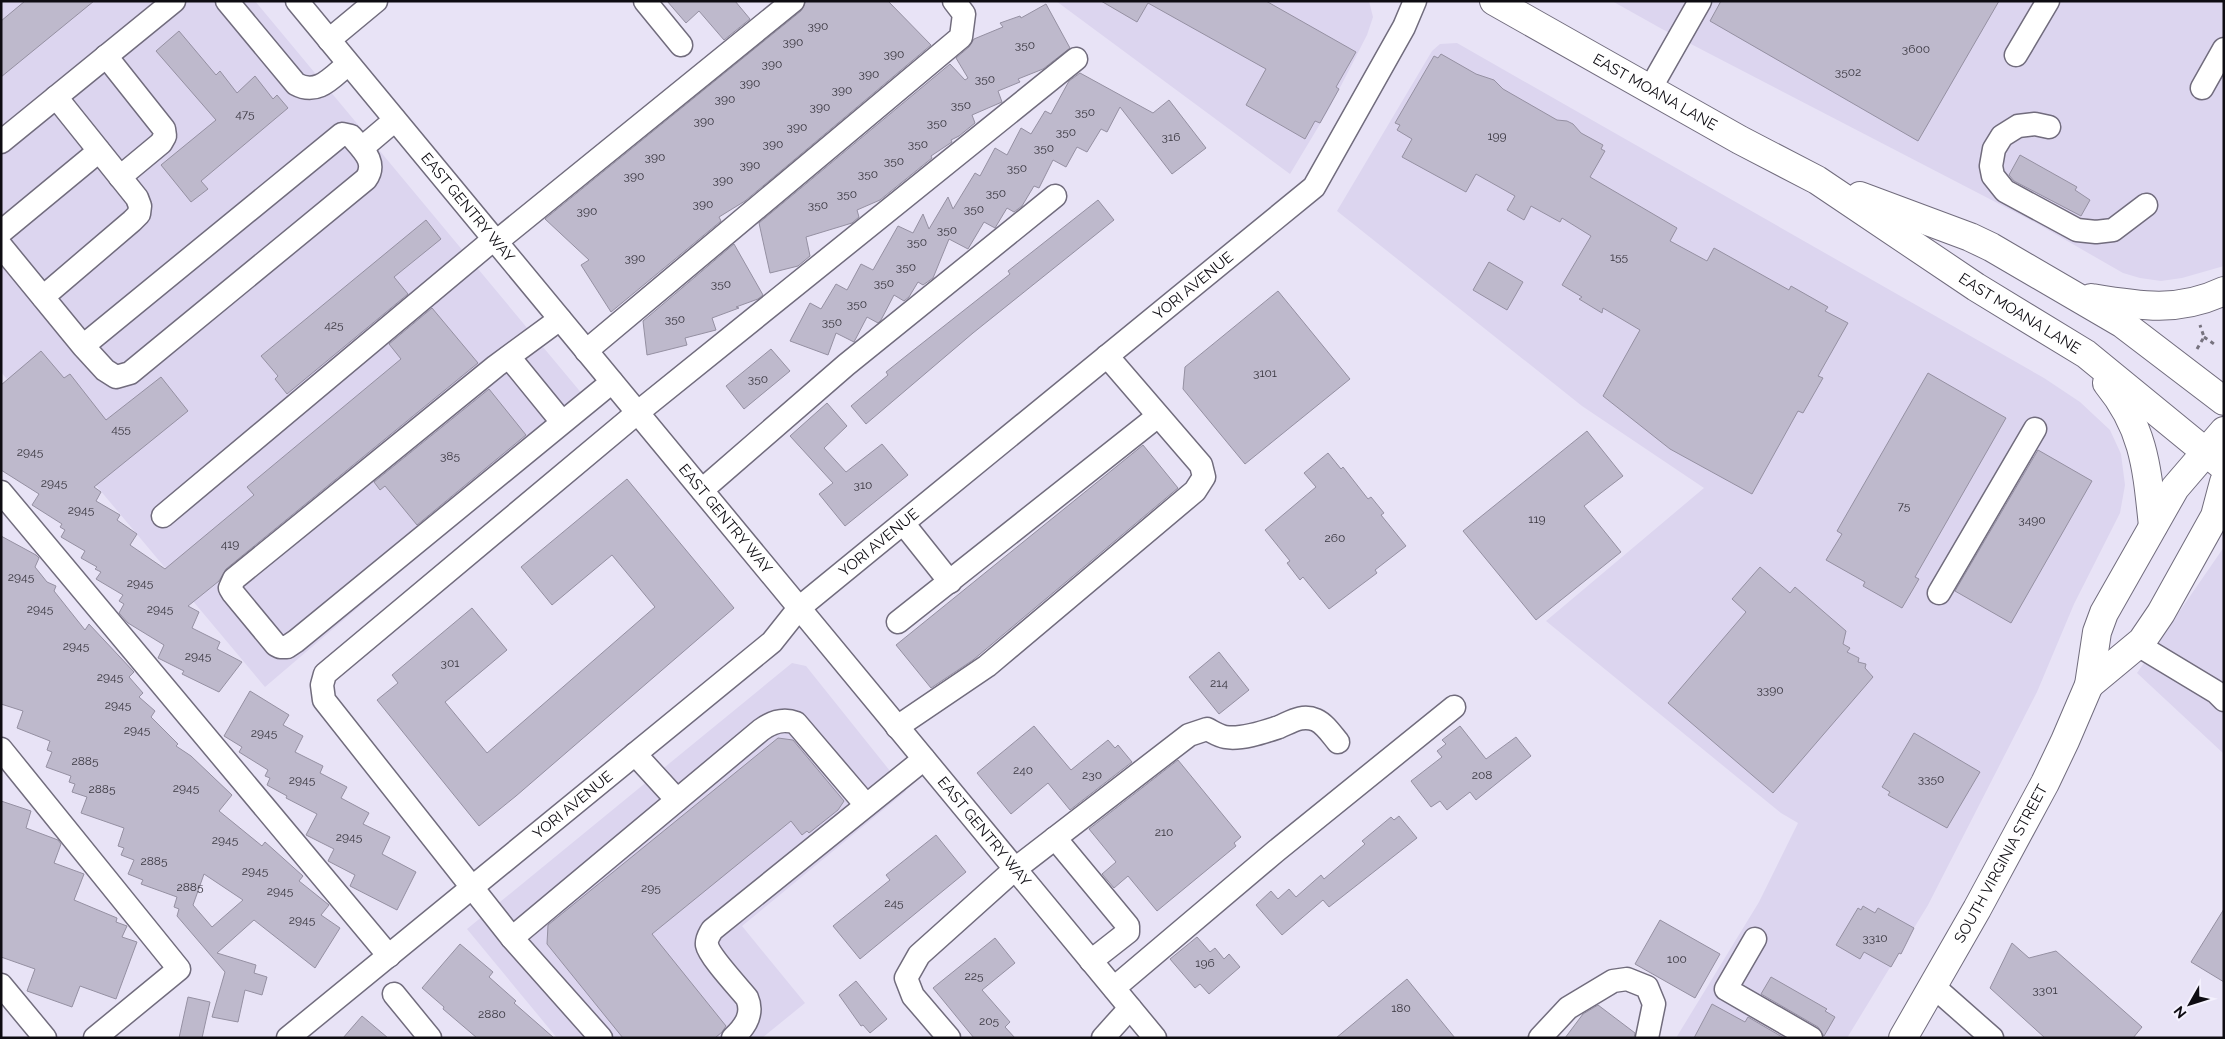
<svg xmlns="http://www.w3.org/2000/svg" width="2225" height="1039" viewBox="0 0 2225 1039" font-family="Raleway,sans-serif">
<style>
.built{fill:#dcd5ef}
.building{fill:#beb9cc;stroke:#9590a2;fill-rule:evenodd}
.lines{fill:none;stroke-linecap:round;stroke-linejoin:round}
.minor-casing{stroke:#716c7d;stroke-width:25}
.major-casing{stroke:#716c7d;stroke-width:30}
.path{stroke:#76727e;stroke-width:3;stroke-dasharray:4 4;stroke-linecap:butt}
.minor{stroke:#fff;stroke-width:22}
.major{stroke:#fff;stroke-width:28}
.labels{text-anchor:middle;stroke-width:5;stroke-linejoin:round;paint-order:stroke}
.number-label{font-size:12px;fill:#3a3740}
.street-label{font-size:15px;fill:#0e0c12;stroke:#f4f1fd}
</style>
<rect width="100%" height="100%" fill="#e8e3f6"/>
<!-- built -->
<path class="built" d="M1,1H255L593,407L265,687L1,372Z
M1056,1H1369L1373,17L1367,35L1329,109L1290,174Z
M1612,1H2224V266L2182,278L2161,281L2140,278L2123,273L2036,223L1662,29Z
M1457,43L2044,378L2080,402L2110,430L2121,454L2125,485L2120,513L2074,604L2037,692L1928,905L1847,1038H1676L1759,902L1798,823L1781,813L1546,621L1704,488L1582,406L1337,211L1432,51L1440,44Z
M2224,547V754L2137,673Z
M792,663L806,666L906,791L742,926L805,1003L762,1038H557L467,929Z"/>
<!-- building -->
<path class="building" d="M25,1H94L1,77V21Z
M667,1H735L750,19L724,40L699,11L686,23Z
M806,1H888L931,45L745,201L719,217L721,221L611,312L581,265L589,260L545,219L801,11Z
M1101,1H1266L1356,52L1336,87L1339,89L1320,123L1315,121L1305,139L1246,105L1266,69L1148,3L1137,22Z
M1721,1H1999L1918,141L1710,21Z
M1046,4L1070,48L1043,69L1018,79L1020,82L998,91L1002,102L972,115L975,123L959,136L951,140L952,142L931,156L932,158L880,200L857,210L859,217L852,223L806,237L810,256L798,266L770,273L759,223L950,64L965,80L968,78L956,58L969,47L974,39L1003,27L1000,23L1020,16L1021,18Z
M179,31L216,75L220,71L237,93L255,76L273,99L277,95L288,108L201,181L208,189L191,202L161,165L216,120L156,51Z
M1441,54L1476,74L1494,80L1503,89L1557,120L1567,121L1573,124L1581,133L1603,145L1601,149L1605,151L1590,177L1677,228L1670,241L1707,261L1714,248L1789,290L1791,286L1828,307L1825,311L1848,323L1818,376L1823,378L1803,413L1798,411L1752,494L1670,449L1603,396L1640,330L1603,308L1602,313L1579,299L1582,297L1562,285L1591,236L1562,218L1560,222L1531,206L1524,220L1507,210L1515,196L1476,174L1466,192L1402,157L1412,139L1397,130L1400,125L1395,123L1434,56L1438,58Z
M1080,73L1153,113L1169,100L1206,148L1172,174L1120,107L1107,132L1101,129L1087,152L1077,147L1066,167L1053,160L1039,188L1034,186L1022,206L1014,212L1007,208L995,228L984,222L968,249L949,239L933,278L923,285L918,282L909,297L904,301L894,295L881,320L878,323L867,317L854,342L836,333L828,355L790,341L810,303L821,309L836,284L847,290L861,264L873,270L898,226L913,233L923,214L929,229L948,197L953,209L975,173L980,176L995,148L1007,155L1021,128L1031,134L1045,111L1051,114L1069,81Z
M2020,155L2077,187L2075,190L2090,200L2081,216L2014,181L2009,175Z
M1098,200L1114,220L973,333L866,424L851,406L888,375L886,372L906,356L1010,274L1008,271Z
M426,220L441,239L394,277L408,294L287,394L275,379L278,376L261,356Z
M734,244L763,295L758,299L736,307L739,308L712,318L716,330L685,338L687,345L647,355L643,321Z
M1489,262L1523,282L1507,310L1473,290Z
M1278,291L1350,379L1245,464L1183,389L1185,367Z
M432,308L478,363L226,569L219,581L188,606L199,612L192,628L220,642L217,649L242,662L219,692L182,674L184,671L158,658L164,645L128,623L119,613L124,604L119,601L123,595L96,579L101,572L95,569L97,567L81,558L85,551L61,537L65,530L60,527L62,524L32,505L39,494L1,470V385L41,351L64,378L70,374L106,420L161,377L188,411L94,487L101,492L96,501L120,515L117,520L137,534L130,545L165,569L254,495L247,487L401,359L389,344Z
M771,349L790,371L744,409L726,386Z
M1928,373L2006,418L1915,577L1919,579L1902,608L1863,586L1865,582L1826,560L1842,534L1837,531Z
M489,389L526,435L417,525L385,486L380,490L374,482Z
M827,403L847,426L824,448L846,472L882,444L908,475L845,526L819,494L833,483L790,436Z
M1587,431L1623,476L1584,506L1621,552L1536,620L1463,531Z
M1143,445L1178,488L973,660L931,688L896,645Z
M2038,450L2092,481L2011,623L1955,591Z
M1328,453L1341,469L1343,467L1368,499L1371,497L1384,513L1381,515L1406,546L1375,570L1377,573L1329,609L1303,577L1300,580L1287,563L1290,561L1265,530L1316,487L1304,473Z
M627,479L734,608L516,796L479,826L377,700L398,683L392,675L472,608L507,650L445,702L487,753L655,607L612,555L552,605L521,567Z
M1,536L36,555L39,558L35,567L47,582L56,586L54,591L85,630L89,624L134,672L129,677L143,693L139,697L155,711L151,717L178,744L176,746L191,756L232,795L219,811L262,846L265,842L303,876L299,881L329,905L321,915L340,928L315,968L254,920L217,953L256,965L254,973L267,977L262,995L245,990L238,1022L212,1017L225,972L177,916L179,909L174,907L177,897L141,884L143,880L128,874L134,860L121,855L124,848L118,846L124,828L81,813L87,797L72,792L75,784L69,782L71,776L46,767L52,752L47,750L50,741L17,728L23,711L1,704ZM204,874L243,900L212,927L193,905Z
M1760,567L1790,593L1795,587L1846,631L1843,644L1850,648L1847,652L1859,658L1858,662L1866,664L1865,668L1873,677L1773,793L1668,703L1746,612L1732,599Z
M1219,652L1249,690L1219,714L1189,677Z
M250,691L289,715L283,725L303,736L295,752L323,766L320,773L347,787L341,798L369,813L363,824L390,837L382,854L416,872L397,910L350,886L355,875L328,861L334,849L306,835L317,814L286,798L287,796L267,785L270,778L265,776L268,770L239,752L242,747L224,736Z
M1034,726L1071,770L1108,740L1115,748L1118,745L1132,762L1070,810L1048,783L1011,814L977,773Z
M1460,726L1486,759L1516,737L1531,756L1476,800L1470,792L1447,810L1440,801L1431,807L1411,781L1442,757L1437,751L1446,744L1442,740Z
M1914,733L1980,772L1947,828L1888,795L1890,792L1882,787Z
M778,738L793,740L844,801L838,810L809,833L807,831L802,835L791,821L652,934L726,1026L722,1032L715,1038H623L547,944L548,925Z
M1178,760L1241,837L1234,843L1236,846L1157,911L1128,876L1114,888L1102,874L1116,862L1089,829Z
M1,801L31,811L26,828L58,840L61,844L54,863L84,874L74,900L117,918L116,922L127,926L122,937L137,942L116,999L80,986L72,1007L27,991L35,969L1,957Z
M1399,816L1417,838L1329,907L1323,900L1282,935L1256,905L1271,891L1278,899L1289,889L1296,897L1321,875L1324,879L1365,844L1362,841L1391,817L1394,820Z
M936,835L966,872L860,959L833,926L890,880L886,875Z
M1863,906L1875,913L1878,908L1914,928L1901,954L1899,953L1891,967L1864,952L1860,959L1836,945L1858,908L1861,910Z
M2224,909V982L2191,962Z
M1660,920L1720,954L1695,998L1635,964Z
M1197,937L1210,952L1215,948L1224,959L1229,954L1240,967L1209,994L1200,984L1195,988L1170,959Z
M995,938L1015,963L982,990L1010,1022L1005,1027L1015,1038H974L933,988Z
M2012,943L2029,958L2056,951L2142,1027L2133,1038H2045L1990,988Z
M460,944L493,972L489,977L516,1001L514,1003L554,1038H477L443,1009L444,1007L422,988Z
M1771,977L1827,1009L1825,1011L1835,1017L1824,1036L1818,1027L1761,994Z
M1407,979L1455,1038H1336Z
M856,981L887,1019L870,1033L863,1025L861,1026L839,995Z
M188,997L210,1002L202,1038H179Z
M1712,1004L1745,1022L1748,1017L1784,1038H1694Z
M1598,1005L1635,1033L1634,1038H1565L1583,1014Z
M362,1016L388,1038H343Z"/>
<g class="lines">
<defs>
<g id="minor">
<path d="M227,1L296,84C318,96 332,77 348,64"/>
<path id="s1" d="M297,1L1155,1038"/>
<path d="M645,1L681,45"/>
<path d="M329,40L376,1"/>
<path d="M2016,55L2048,1"/>
<path d="M106,56L164,129L165,136L161,143L120,177"/>
<path d="M2202,88L2224,49"/>
<path d="M1650,89L1700,1"/>
<path d="M2049,127L2035,124L2018,126L2002,136L1994,149L1991,166L1993,176L2005,191L2077,230L2096,232L2113,230L2146,205"/>
<path d="M1,142L174,1"/>
<path d="M362,148L395,120"/>
<path d="M1,232L99,151"/>
<path d="M496,242L793,1"/>
<path d="M1,246L83,346L105,370L116,377L130,373L366,179C378,162 362,149 351,136L342,134L83,346"/>
<path d="M43,297L132,221L139,214L140,206L137,198L56,97"/>
<path d="M560,319L496,366L234,579L230,588L233,593L276,645L280,647H287L296,641L612,382"/>
<path d="M586,351L961,37L964,14L954,1"/>
<path d="M509,357L562,422"/>
<path d="M702,490L846,365L1055,196"/>
<path d="M1,492L389,956"/>
<path d="M163,516L494,239"/>
<path d="M903,523L950,582"/>
<path d="M1939,593L2035,429"/>
<path d="M898,622L1158,416"/>
<path d="M2138,645L2216,692L2224,700"/>
<path d="M897,727L987,666L1195,491L1204,477L1201,465L1107,356"/>
<path d="M1,749L179,969L95,1038"/>
<path d="M635,754L677,800"/>
<path d="M1055,838L1128,926V932L1091,961"/>
<path d="M512,938L761,730C772,722 783,718 796,723L866,805"/>
<path d="M1755,939L1726,989L1811,1038"/>
<path d="M1,985L45,1038"/>
<path d="M1933,986L1992,1038"/>
<path d="M1114,988L1276,851L1454,707"/>
<path d="M394,994L430,1038"/>
<path id="s2" d="M288,1038L772,642L799,608L1314,187L1404,27L1415,1"/>
<path d="M601,1038L512,938L324,700L322,685L325,674L637,413L1076,59"/>
<path d="M733,1038C745,1027 754,1014 747,998C739,988 709,956 707,945C706,939 710,934 712,930L924,759"/>
<path d="M949,1038L913,996L906,978L919,955L1015,869L1189,735L1207,729C1213,732 1219,736 1225,737C1241,740 1264,732 1279,727C1291,722 1302,714 1316,720C1325,724 1332,735 1338,742"/>
<path d="M1103,1038L1130,1008"/>
<path d="M1540,1038L1568,1008L1613,981L1627,979L1647,987L1654,1004L1647,1038"/>
</g>
<g id="major">
<path id="s3" d="M1494,1L1740,140L1817,180L1976,287L2086,354L2224,467"/>
<path d="M1860,196L1970,237L1991,247L2123,324L2224,401"/>
<path d="M2091,298C2139,306 2178,313 2224,291"/>
<path d="M2107,383C2145,429 2147,470 2153,526"/>
<path d="M2089,685L2142,641L2161,613L2215,516L2224,482"/>
<path id="s4" d="M1903,1038L1977,909L2045,783L2065,741L2089,685L2097,632L2104,613L2175,488L2224,431"/>
</g>
</defs>
<!-- minor casing -->
<use href="#minor" class="minor-casing"/>
<!-- major casing -->
<use href="#major" class="major-casing"/>
<!-- path -->
<path class="path" d="M2204,337L2214,344
M2197,349L2204,337L2200,325"/>
<!-- minor -->
<use href="#minor" class="minor"/>
<!-- major -->
<use href="#major" class="major"/>
</g>
<g class="labels">
<!-- number labels -->
<g class="number-label">
<text x="818" y="30">390</text>
<text x="793" y="46">390</text>
<text x="1025" y="49">350</text>
<text x="1916" y="53">3600</text>
<text x="894" y="58">390</text>
<text x="772" y="68">390</text>
<text x="1848" y="76">3502</text>
<text x="869" y="78">390</text>
<text x="985" y="83">350</text>
<text x="750" y="87">390</text>
<text x="842" y="94">390</text>
<text x="725" y="103">390</text>
<text x="961" y="109">350</text>
<text x="820" y="111">390</text>
<text x="1085" y="116">350</text>
<text x="245" y="118">475</text>
<text x="704" y="125">390</text>
<text x="937" y="127">350</text>
<text x="797" y="131">390</text>
<text x="1066" y="136">350</text>
<text x="1497" y="140">199</text>
<text x="1171" y="141">316</text>
<text x="773" y="148">390</text>
<text x="918" y="148">350</text>
<text x="1044" y="152">350</text>
<text x="655" y="161">390</text>
<text x="894" y="165">350</text>
<text x="750" y="169">390</text>
<text x="1017" y="172">350</text>
<text x="868" y="178">350</text>
<text x="634" y="180">390</text>
<text x="723" y="184">390</text>
<text x="996" y="197">350</text>
<text x="847" y="198">350</text>
<text x="703" y="208">390</text>
<text x="818" y="209">350</text>
<text x="974" y="213">350</text>
<text x="587" y="215">390</text>
<text x="947" y="234">350</text>
<text x="917" y="246">350</text>
<text x="1619" y="261">155</text>
<text x="635" y="262">390</text>
<text x="906" y="271">350</text>
<text x="884" y="287">350</text>
<text x="721" y="288">350</text>
<text x="857" y="308">350</text>
<text x="675" y="323">350</text>
<text x="832" y="326">350</text>
<text x="334" y="329">425</text>
<text x="1265" y="377">3101</text>
<text x="758" y="383">350</text>
<text x="121" y="433">455</text>
<text x="30" y="456">2945</text>
<text x="450" y="460">385</text>
<text x="54" y="487">2945</text>
<text x="863" y="489">310</text>
<text x="1904" y="510">75</text>
<text x="81" y="514">2945</text>
<text x="1537" y="523">119</text>
<text x="2032" y="524">3490</text>
<text x="1335" y="542">260</text>
<text x="230" y="548">419</text>
<text x="21" y="581">2945</text>
<text x="140" y="587">2945</text>
<text x="40" y="613">2945</text>
<text x="160" y="613">2945</text>
<text x="76" y="650">2945</text>
<text x="198" y="660">2945</text>
<text x="450" y="667">301</text>
<text x="110" y="681">2945</text>
<text x="1219" y="687">214</text>
<text x="1770" y="694">3390</text>
<text x="118" y="709">2945</text>
<text x="137" y="734">2945</text>
<text x="264" y="737">2945</text>
<text x="85" y="765">2885</text>
<text x="1023" y="774">240</text>
<text x="1092" y="779">230</text>
<text x="1482" y="779">208</text>
<text x="1931" y="783">3350</text>
<text x="302" y="784">2945</text>
<text x="186" y="792">2945</text>
<text x="102" y="793">2885</text>
<text x="1164" y="836">210</text>
<text x="349" y="841">2945</text>
<text x="225" y="844">2945</text>
<text x="154" y="865">2885</text>
<text x="255" y="875">2945</text>
<text x="190" y="891">2885</text>
<text x="651" y="892">295</text>
<text x="280" y="895">2945</text>
<text x="894" y="907">245</text>
<text x="302" y="924">2945</text>
<text x="1875" y="942">3310</text>
<text x="1677" y="963">100</text>
<text x="1205" y="967">196</text>
<text x="974" y="980">225</text>
<text x="2045" y="994">3301</text>
<text x="1401" y="1012">180</text>
<text x="492" y="1018">2880</text>
<text x="989" y="1025">205</text>
</g>
<!-- street labels -->
<g class="street-label">
<text dy="5" stroke="none"><textPath href="#s3" startOffset="185">EAST MOANA LANE</textPath></text>
<text dy="5" stroke="none"><textPath href="#s1" startOffset="268">EAST GENTRY WAY</textPath></text>
<text dy="5" stroke="none"><textPath href="#s2" startOffset="1178">YORI AVENUE</textPath></text>
<text dy="5" stroke="none"><textPath href="#s3" startOffset="612">EAST MOANA LANE</textPath></text>
<text dy="5" stroke="none"><textPath href="#s1" startOffset="672">EAST GENTRY WAY</textPath></text>
<text dy="5" stroke="none"><textPath href="#s2" startOffset="772">YORI AVENUE</textPath></text>
<text dy="5" stroke="none"><textPath href="#s2" startOffset="368">YORI AVENUE</textPath></text>
<text dy="5" stroke="none"><textPath href="#s1" startOffset="1078">EAST GENTRY WAY</textPath></text>
<text dy="5" stroke="none"><textPath href="#s4" startOffset="200">SOUTH VIRGINIA STREET</textPath></text>
</g>
</g>
<!-- border -->
<rect width="2225" height="1039" fill="none" stroke="#0e0c12" stroke-width="5"/>
<!-- north arrow -->
<g transform="translate(2190 1004) rotate(231)" stroke="#f4f1fd" stroke-width="4" paint-order="stroke">
<path d="M0-4L9 19L0 12L-9 19Z" fill="#0e0c12"/>
<text y="-8" font-size="14" font-weight="bold" text-anchor="middle" fill="#0e0c12">N</text>
</g>
</svg>
